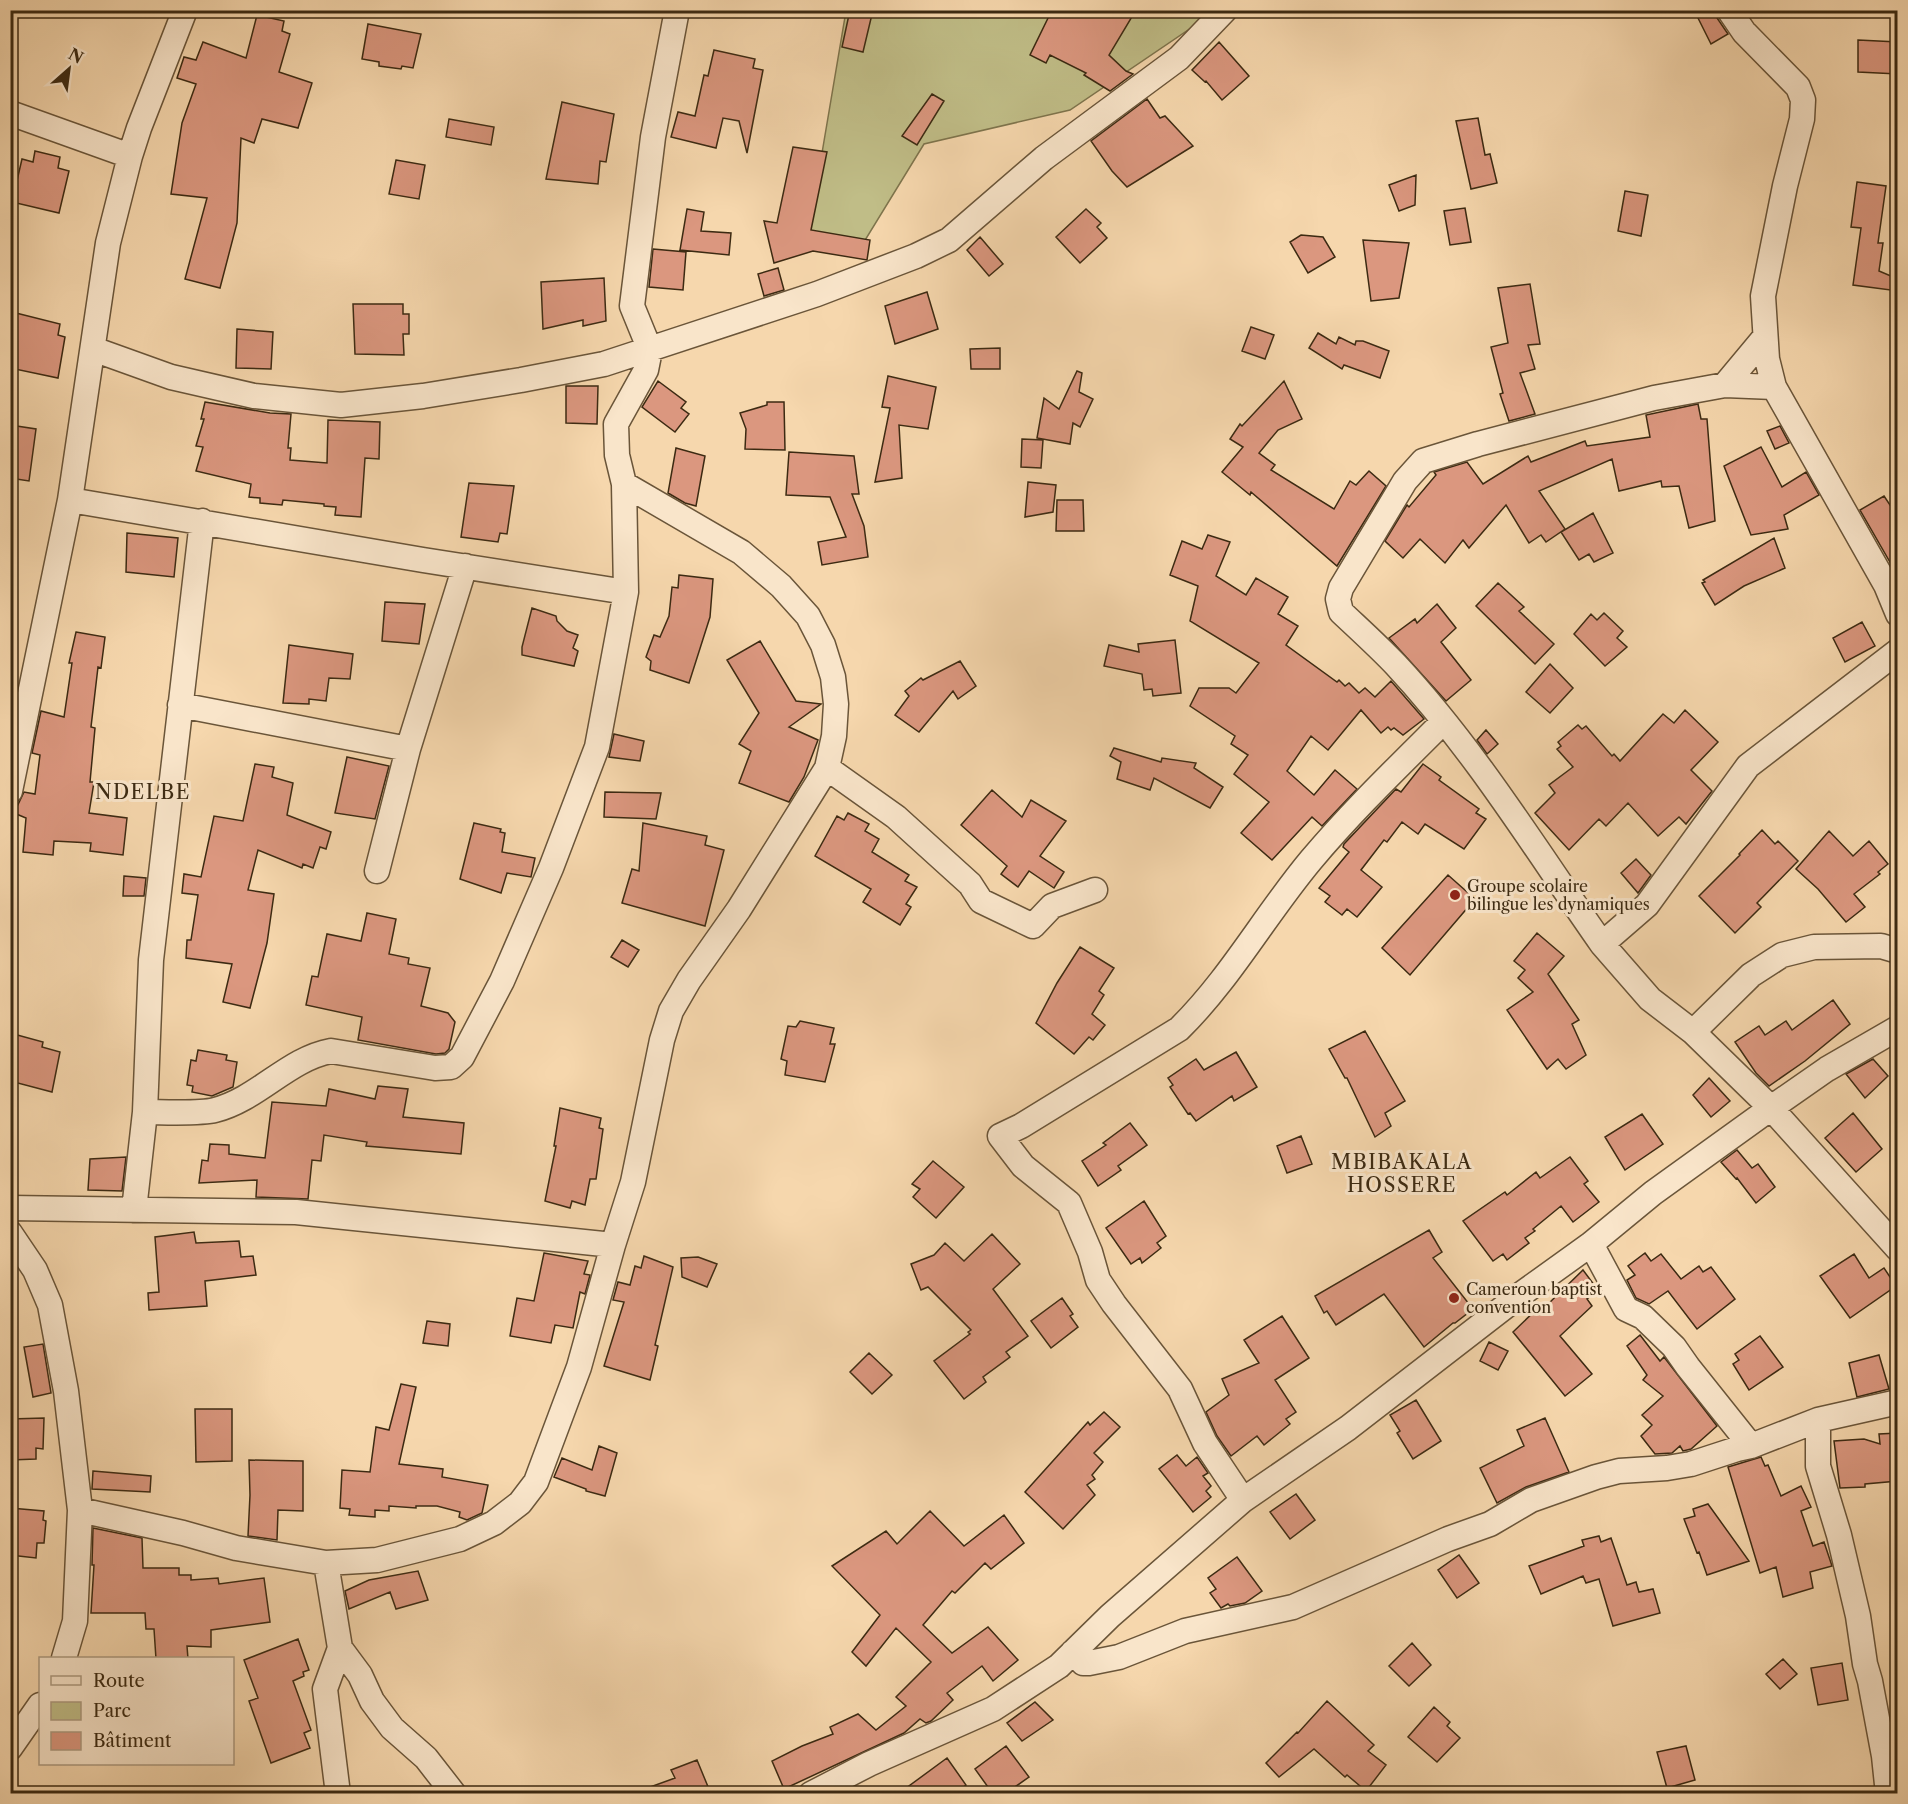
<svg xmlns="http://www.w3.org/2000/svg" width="1908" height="1804" viewBox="0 0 1908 1804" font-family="'Libre Caslon Text',serif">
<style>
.green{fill:#c0bd87;stroke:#7e744c;stroke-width:1.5}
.building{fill:#db977f;stroke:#3c2a12;stroke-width:1.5}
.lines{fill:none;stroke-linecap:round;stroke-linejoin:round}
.minor-casing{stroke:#6a5539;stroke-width:27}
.minor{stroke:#f9e5ca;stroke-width:24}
.poi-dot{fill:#8f2418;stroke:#f9e5ca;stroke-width:2}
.labels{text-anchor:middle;stroke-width:6;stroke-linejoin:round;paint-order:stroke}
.poi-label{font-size:16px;fill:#3c2a12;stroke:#f9e5ca;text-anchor:start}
.quarter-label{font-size:20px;letter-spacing:1.5px;fill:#3c2a12;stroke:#f9e5ca}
</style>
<rect width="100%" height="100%" fill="#f6d7ad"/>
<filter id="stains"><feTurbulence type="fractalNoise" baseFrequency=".00333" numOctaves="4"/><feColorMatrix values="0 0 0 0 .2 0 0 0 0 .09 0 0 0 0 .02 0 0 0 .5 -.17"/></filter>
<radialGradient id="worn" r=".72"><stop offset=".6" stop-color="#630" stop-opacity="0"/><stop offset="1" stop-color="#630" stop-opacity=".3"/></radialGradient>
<!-- green -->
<path class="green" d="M846,11H1216L1070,110L924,144L856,255L809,230Z"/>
<!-- building -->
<path class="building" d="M850,10H873L863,52L842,47Z
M1052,10H1136L1109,55L1126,71L1133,74L1110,91L1084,75L1086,73L1050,55L1046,63L1030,55Z
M1694,10H1715L1717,18L1728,34L1711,44Z
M257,15L284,21L282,31L290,34L279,72L312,83L298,128L262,119L254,143L241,138L237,223L220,288L185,279L207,198L171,194L182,123L196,84L177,78L184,57L196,60L203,42L246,58Z
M368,24L421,34L413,68L402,66L401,69L379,66V62L362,59Z
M1858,40L1898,42V74L1858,72Z
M1219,42L1249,76L1222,100L1206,81L1205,82L1192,70Z
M714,50L755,59L753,68L763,70L747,153L739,121L723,118L716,148L671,137L678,112L695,116L704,75L708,76Z
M932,94L944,101L917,145L902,136Z
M1147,99L1160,118L1165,116L1193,146L1127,187L1112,171L1091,141Z
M562,102L614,114L606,162L600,161L598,184L546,179Z
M1478,118L1485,155L1490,154L1497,183L1471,189L1456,121Z
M449,119L494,127L491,145L446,137Z
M793,147L827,152L811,230L870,240L867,260L813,251L774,263L764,221L777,223Z
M35,151L60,157L58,168L69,171L59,213L12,202L22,159L33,162Z
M396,160L425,165L419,199L389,194Z
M1416,175L1415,205L1399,211L1389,185Z
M1857,182L1886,186L1878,243H1883L1879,271L1898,279V291L1853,285L1861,228L1851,227Z
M1625,191L1648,195L1641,236L1618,231Z
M1465,208L1471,242L1450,245L1444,211Z
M687,209L704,212L701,231L731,233L729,255L680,250Z
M1086,209L1101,223L1097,227L1107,238L1080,263L1056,237Z
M1301,235L1323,237L1335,257L1308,273L1290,242Z
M980,237L1003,264L989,276L967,250Z
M1363,240L1409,243L1399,298L1371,301Z
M653,249L686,252L683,290L649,287Z
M778,268L784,290L764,296L758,274Z
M604,278L606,321L583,326V320L543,329L541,282Z
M1530,284L1540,344L1528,345L1535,369L1520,373L1535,414L1509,421L1500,394L1503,393L1491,347L1508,343L1498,288Z
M927,292L938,329L895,344L885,306Z
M353,304H403V314H409V334H403L404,355L355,354Z
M16,313L60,324L58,335L65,337L58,378L10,368V344Z
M1251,327L1274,335L1265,359L1242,351Z
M237,329L273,332L271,369L236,368Z
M1318,333L1336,344L1339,337L1355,345L1356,341H1363L1389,351L1380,378L1344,365L1342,369L1309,348Z
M1000,348V369H971L970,349Z
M1077,371L1082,373L1079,392L1093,399L1080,427L1073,423L1070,444L1037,438L1044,398L1059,409Z
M888,376L936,387L928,429L899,425L902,478L875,482L890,408L882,407Z
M658,381L686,402L681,408L689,414L675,432L642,407Z
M1284,381L1302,419L1278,430L1259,453L1275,465L1271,470L1334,509L1350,481L1356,485L1369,471L1386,486L1337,566L1251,492L1250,495L1222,472L1243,447L1230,439L1240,424L1242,426Z
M566,386H598L597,424L566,423Z
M205,402L270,413L291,414L288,448H291L290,460L327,463L328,420L380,422L379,459L365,458L361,517L335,515L336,507L324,506V504L283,500L282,505L260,503V498L249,497L251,484L196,471L203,447L196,446L204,419H201Z
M767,402H784L785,450L745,449L746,429L740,413L767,405Z
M1698,404L1701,419H1707L1715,521L1689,528L1679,486L1662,487L1661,481L1619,491L1612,459L1539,491L1565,529L1546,542L1541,535L1529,543L1506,505L1469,548L1463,540L1445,563L1420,539L1403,558L1385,541L1407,505L1409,507L1436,475L1434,472L1467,462L1483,484L1528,456L1531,462L1585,441L1587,446L1650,437L1646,415Z
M10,425L36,429L29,481L10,478Z
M1780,426L1789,443L1775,449L1767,431Z
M1022,439L1043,440L1041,468L1021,467Z
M1761,447L1782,487L1806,472L1819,495L1784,515L1788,529L1751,535L1724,466Z
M676,448L705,456L696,506L685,503L668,493Z
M789,452L854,456L859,494H852L864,526L868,557L822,565L818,542L846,537L830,497L786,495Z
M1028,482L1056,485L1053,512L1025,517Z
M469,483L514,486L507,534L500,533L498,542L461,537Z
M1884,496L1898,517V576L1860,510Z
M1057,500H1083L1084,531H1056Z
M1593,513L1613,553L1594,562L1589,554L1579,560L1561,532Z
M127,533L178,538L174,577L126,572Z
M1208,535L1230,542L1216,576L1246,595L1256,578L1288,597L1278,614L1298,626L1286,645L1337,682L1339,680L1345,686L1349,683L1359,693L1365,688L1375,697L1391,681L1424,719L1403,735L1394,728L1391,730L1388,727L1381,733L1361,710L1328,750L1311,736L1287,771L1314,795L1335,770L1357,789L1322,826L1312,817L1272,860L1241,833L1269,802L1234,774L1248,755L1231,744L1235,736L1190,706L1199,688H1229L1236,693L1259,663L1190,621L1198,586L1170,575L1182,541L1202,549Z
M1774,538L1785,568L1744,586L1715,605L1702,583L1705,582L1703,580Z
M679,575L713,579L710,617L689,683L650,670L651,661L646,657L654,635L660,637L669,616L672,587L678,588Z
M1498,583L1524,607L1519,611L1554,644L1535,664L1476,606Z
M385,602L425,604L419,644L382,641Z
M1437,604L1456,628L1441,642L1471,680L1446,701L1389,638L1415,619L1417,623Z
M532,608L556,616L557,621L567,631L578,635L573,648L578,651L574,666L522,655V647Z
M1604,613L1623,631L1617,638L1627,647L1605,666L1574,634L1591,614L1597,620Z
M1862,622L1875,646L1845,662L1833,638Z
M76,632L105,637L101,668L98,667L91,727L95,728L90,782H94L89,813L127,818L123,855L90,851L91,843L54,841L53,855L23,852L26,818L14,813L24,792L35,794L40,755L32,753L41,711L64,717L72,663H69Z
M1175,640L1181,693L1153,696L1152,689L1144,690L1142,674L1104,666L1109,645L1139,652L1138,644Z
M760,641L796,701L821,704L789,727L818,740L804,777L789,802L739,783L751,751L739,744L759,713L727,660Z
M289,645L353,654L350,679L329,678L326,701L309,699V704L283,703Z
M960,661L976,686L958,699L953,691L919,732L895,715L909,696L905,691L921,678L923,680Z
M1550,664L1573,688L1550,713L1526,692Z
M1685,710L1718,742L1691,770L1712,791L1686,824L1679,817L1658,836L1628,803L1606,826L1599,819L1569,850L1535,813L1555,793L1549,785L1573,767L1557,749L1561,746L1558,742L1578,725L1582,729L1586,726L1612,756L1614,754L1620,761L1663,714L1674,723Z
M1486,730L1498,744L1487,754L1477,740Z
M614,734L644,741L640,761L609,757Z
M1114,748L1161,762L1162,758L1196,763L1194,768L1223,787L1210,808L1154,778L1150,790L1117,779L1121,762L1110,756Z
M347,757L389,766L375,819L335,813Z
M255,764L274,767L272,777L293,783L287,815L331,832L326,849L320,847L313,868L303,864L302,868L258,850L248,890L274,894L267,943L250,1008L223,1002L232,964L186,958L187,940H191L198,895L182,893L184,874L201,877L214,816L243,821Z
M1423,764L1441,777L1439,780L1479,809L1476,813L1486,819L1464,849L1425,824L1418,834L1402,822L1387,842L1384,840L1361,870L1382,887L1357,917L1347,909L1342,915L1325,902L1330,896L1319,888L1349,852L1343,847L1344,844L1396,789L1401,792Z
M992,790L1022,817L1031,800L1066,821L1040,856L1064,872L1054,888L1029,871L1018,887L1001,874L1007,866L961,825Z
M605,792L661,793L656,819L604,817Z
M848,813L869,824L865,831L879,839L872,852L909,875L905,881L917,887L906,904L911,907L900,925L863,902L871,889L815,856L837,816L844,820Z
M474,823L501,829L500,832L505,833L502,852L535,858L531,877L507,873L501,893L460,879Z
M643,823L707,836L705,845L724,850L705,926L622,903L632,869L639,871Z
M1762,830L1775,844L1778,841L1798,861L1757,903L1761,907L1735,933L1699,896L1740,855L1739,854Z
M1829,831L1853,856L1869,841L1888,864L1878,872L1880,874L1854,894L1865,907L1846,922L1818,889L1796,869Z
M1636,859L1651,875L1638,893L1621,873Z
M1448,875L1475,899L1410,975L1382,948Z
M124,876L146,878L144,896H123Z
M367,913L396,919L389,954L409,958L408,964L430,968L421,1006L448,1013L455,1022L449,1049L445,1053L436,1054L358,1040L362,1017L306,1005L312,976L318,977L327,934L361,941Z
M1537,933L1564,956L1548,974L1579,1020L1572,1024L1586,1055L1566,1069L1558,1059L1547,1069L1507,1010L1533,992L1518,978L1525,970L1514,961Z
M622,940L639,950L628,967L611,957Z
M1080,947L1114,968L1099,991L1104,995L1092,1014L1105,1025L1093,1040L1089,1037L1074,1054L1036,1023L1057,983Z
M1833,1000L1850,1024L1805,1061L1769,1086L1756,1073L1735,1042L1759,1026L1765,1035L1786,1021L1792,1030Z
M800,1021L834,1028L830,1044H835L825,1082L785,1075L787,1061L781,1059L788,1026L796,1027Z
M1365,1031L1405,1101L1385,1113L1391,1126L1375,1137L1347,1078H1345L1329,1049Z
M10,1033L43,1042L42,1047L60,1052L52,1092L10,1081Z
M198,1050L227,1055L226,1060L237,1062L233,1087L212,1096L192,1092L193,1086L187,1085L191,1060L196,1061Z
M1236,1052L1257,1087L1234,1101L1232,1096L1196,1121L1190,1113L1188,1114L1170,1087L1173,1085L1168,1078L1196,1059L1204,1070Z
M1873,1059L1888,1076L1865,1098L1846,1074Z
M1709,1078L1730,1101L1711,1117L1693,1095Z
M378,1086L408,1089L403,1117L464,1123L461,1154L366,1146L367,1142L324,1135L321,1161L312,1160L308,1199L256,1197L257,1180L199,1183L202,1160L208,1161L210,1144L229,1145V1154L265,1158L272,1102L326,1106L329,1089L375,1099Z
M560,1108L601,1118L599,1128L603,1129L596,1179H590L585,1205L572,1201L570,1208L545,1201L556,1146H554Z
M1853,1113L1882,1149L1856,1172L1825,1138Z
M1642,1114L1663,1144L1625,1170L1605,1137Z
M1130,1123L1147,1145L1118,1166L1121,1170L1098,1186L1082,1161L1106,1145L1103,1143Z
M1301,1136L1312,1164L1287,1173L1277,1146Z
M1737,1150L1752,1168L1758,1164L1775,1187L1756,1203L1737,1178L1736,1179L1721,1162Z
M126,1157L122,1191L88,1190L90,1159Z
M1570,1157L1588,1181L1584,1184L1599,1202L1573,1222L1561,1206L1533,1229L1535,1231L1525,1238L1529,1243L1507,1260L1503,1254L1493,1261L1463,1221L1505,1192L1507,1195L1536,1172L1540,1178Z
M933,1161L964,1187L936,1218L913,1197L920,1189L912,1184Z
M1144,1201L1166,1236L1157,1243L1161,1248L1142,1263L1140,1258L1131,1264L1106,1228Z
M1429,1230L1442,1252L1433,1258L1473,1309L1455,1323H1453L1424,1347L1384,1294L1336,1325L1327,1311L1324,1313L1315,1296Z
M194,1232L196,1243L239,1241L241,1257L253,1256L256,1275L205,1281L207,1306L149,1310L148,1293L159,1292L155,1237Z
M992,1234L1020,1264L993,1289L1028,1336L1006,1352L1010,1357L983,1377L986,1382L964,1399L934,1361L970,1334L968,1332L971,1330L928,1287L921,1290L911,1264L934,1255L945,1243L964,1261Z
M544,1253L588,1261L584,1274L590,1275L585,1294L580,1292L573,1328L555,1325L551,1343L510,1336L517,1298L534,1301Z
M1645,1253L1651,1261L1661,1254L1681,1279L1699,1266L1703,1272L1711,1267L1735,1299L1697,1329L1668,1291L1649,1304L1636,1298L1627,1280L1635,1275L1628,1266Z
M1854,1254L1869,1278L1884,1268L1896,1286L1850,1318L1820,1276Z
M644,1256L673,1267L655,1345L658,1346L650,1380L604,1366L624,1302L613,1300L618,1282L630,1285L635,1266L641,1268Z
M698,1257L717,1264L707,1287L682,1277L681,1258Z
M1583,1270L1598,1290L1587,1299L1592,1306L1560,1336L1592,1374L1565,1396L1513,1332L1542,1304L1545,1307Z
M1062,1298L1073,1314L1070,1316L1078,1327L1051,1348L1031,1321Z
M1282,1316L1309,1358L1275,1380L1296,1412L1286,1419L1290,1424L1264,1445L1257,1436L1231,1456L1217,1436L1206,1412L1229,1395L1222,1379L1259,1363L1244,1340Z
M427,1321L450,1324L448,1346L423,1343Z
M1640,1335L1660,1361L1664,1357L1717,1426L1691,1449L1683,1451L1680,1446L1672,1453L1655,1454L1641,1436L1652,1425L1642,1415L1663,1396L1643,1380L1647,1375L1627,1346Z
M1760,1336L1783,1367L1749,1390L1733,1364L1739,1360L1735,1354Z
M1489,1342L1508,1351L1498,1370L1480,1361Z
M43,1344L51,1393L33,1397L24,1347Z
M869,1353L892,1375L872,1394L850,1372Z
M1879,1355L1889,1389L1857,1397L1849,1363Z
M401,1384L416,1387L399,1464L443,1469L442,1477L488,1485L482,1513L467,1520L459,1517L460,1512L437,1506H416V1508L389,1506V1511L375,1510V1517L349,1515L350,1509L340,1508L342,1470L370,1472L376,1427L389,1430Z
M1416,1400L1441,1441L1413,1459L1397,1433L1400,1431L1390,1415Z
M195,1409H232V1461L196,1462Z
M1104,1412L1120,1427L1094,1453L1103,1462L1092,1475L1095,1479L1087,1485L1095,1495L1063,1529L1025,1492L1088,1422L1090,1425Z
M44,1418L43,1449L36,1448V1459L10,1460V1419Z
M1545,1418L1569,1472L1526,1487L1497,1503L1480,1468L1524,1446L1517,1430Z
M1898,1433V1481L1865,1484V1487L1840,1488L1834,1441L1864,1439L1880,1444L1879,1434Z
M599,1446L617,1453L605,1496L586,1491V1489L554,1477L562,1458L592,1470Z
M1177,1455L1186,1466L1197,1457L1208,1473L1203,1476L1211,1486L1206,1491L1211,1497L1193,1512L1159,1469Z
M1761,1457L1765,1466L1768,1465L1781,1496L1801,1486L1811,1507L1801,1511L1813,1546L1824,1542L1832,1566L1810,1572L1813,1588L1783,1597L1776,1567L1760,1573L1728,1467Z
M249,1460L303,1461V1511L278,1510L277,1540L248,1536L250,1495Z
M93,1471L151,1476L150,1492L92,1489Z
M1296,1494L1315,1520L1290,1539L1270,1512Z
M1708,1504L1749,1561L1707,1575L1699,1552L1697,1553L1684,1519L1695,1516L1693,1509Z
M10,1508L44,1511L43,1520L46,1521L44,1543H37L36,1558L10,1555Z
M930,1511L964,1546L1004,1515L1024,1543L991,1569L985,1563L955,1593L952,1591L923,1625L952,1653L988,1627L1018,1660L993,1681L982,1666L947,1693L953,1700L931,1721L926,1723L920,1719L904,1733L784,1789L772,1761L802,1746L833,1734L830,1727L858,1714L876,1730L906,1706L896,1697L931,1662L896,1628L866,1666L852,1652L880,1615L832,1566L886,1531L897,1544Z
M93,1528L142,1538L143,1568H179V1575H191V1580L218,1578L219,1584L264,1578L270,1622L211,1630V1647L187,1646L188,1659H156L154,1629H146L145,1613H91L94,1565H92Z
M1599,1536L1601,1542L1611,1538L1627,1585L1636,1582L1639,1592L1653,1589L1660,1613L1613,1626L1599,1579L1586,1583L1583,1576L1541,1594L1529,1566L1584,1546L1582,1540Z
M1459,1555L1479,1583L1457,1598L1438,1570Z
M1237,1557L1262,1591L1245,1603L1230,1606L1228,1604L1221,1608L1210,1593L1216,1589L1208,1578Z
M418,1571L428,1600L396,1609L390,1592L349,1609L345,1591L369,1580Z
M298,1639L309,1670L303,1672L304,1676L293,1681L311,1730L304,1733L310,1748L271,1763L249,1701L258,1698L244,1660Z
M1412,1643L1431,1665L1409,1686L1389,1666Z
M1783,1659L1797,1674L1780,1689L1766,1674Z
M1842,1663L1848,1700L1818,1705L1811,1668Z
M1327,1701L1374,1745L1368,1751L1386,1765L1366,1791L1347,1775L1345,1777L1314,1749L1279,1777L1266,1763L1297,1732L1298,1733Z
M1035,1702L1053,1720L1022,1741L1007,1723Z
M1434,1707L1450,1722L1447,1726L1460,1738L1437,1762L1408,1737Z
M1006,1746L1029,1777L1005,1794H993L975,1769Z
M1686,1746L1695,1780L1667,1788L1657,1752Z
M947,1758L966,1785L954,1794H898Z
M697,1760L711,1794H639V1791L675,1778L671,1770Z"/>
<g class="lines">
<defs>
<path id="minor" d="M1729,10L1744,32L1798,87L1803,100L1802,119L1785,186L1763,296L1767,359L1774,387L1886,585L1898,614
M10,113L130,156
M93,349L171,377L254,396L341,405L423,396L521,380L604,364L817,294L916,256L949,240L1044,158L1179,58L1225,10
M1725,385L1765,337
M1774,387L1725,385L1654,398L1478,444L1423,461L1405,481L1341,588L1338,599L1341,612C1359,629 1379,647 1396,665C1475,750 1536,850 1602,944L1650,999L1693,1032L1771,1108L1898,1249
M70,500L423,560L626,592L624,484L617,455L616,424L646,370L650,350L632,306L653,137L677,10
M180,705L408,749
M827,768L896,817L970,884L981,901L1033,926L1052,906L1095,890
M10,791L70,500L108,243L130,156L139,128L185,10
M377,871L408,749L465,566
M1602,944L1647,905L1748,766L1898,651
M1693,1032L1751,975L1782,955L1814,947L1881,946L1898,951
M145,1112C162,1112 200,1114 215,1110C258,1099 288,1059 331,1051L435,1068L451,1067L462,1057L502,981L551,868L597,747L626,592
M10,1208L296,1212L613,1245
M134,1210L145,1112L151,960L202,521
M10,1233L35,1270L50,1305L66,1391L80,1510L75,1621L64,1658
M1591,1244L1626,1309L1643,1317L1674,1347L1688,1367L1751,1446
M1818,1420V1466L1839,1535L1858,1616L1865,1664L1870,1681L1884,1756L1888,1794
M1243,1500L1205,1443L1180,1389L1114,1304L1098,1280L1090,1252L1069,1203L1023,1166L1000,1136L1021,1126L1179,1029C1230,979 1265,915 1311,860C1352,811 1399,766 1444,721
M80,1510L183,1533L236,1548L326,1563L377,1560L460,1539L494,1523L520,1503L536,1482L579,1367L613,1245L633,1182L662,1040L671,1011L689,980L739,909L827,768L834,736L836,704L833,677L823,645L808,616L781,586L741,552L624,484
M326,1563L340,1648L360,1675L372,1701L392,1728L426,1758L454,1794
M1073,1652L1083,1663H1089L1119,1657L1185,1631L1293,1607L1448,1539L1490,1524L1531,1500L1596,1477L1619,1471L1667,1468L1691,1464L1737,1449L1751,1446L1818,1420L1898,1402
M10,1748L40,1705
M338,1794L325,1689L340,1648
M811,1794L869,1764L993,1709L1059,1666L1110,1616L1243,1500L1348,1428L1520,1295L1591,1244L1653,1193L1771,1108L1827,1069L1898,1028"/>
</defs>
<!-- minor casing -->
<use href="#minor" class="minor-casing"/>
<!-- minor -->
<use href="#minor" class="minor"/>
</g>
<!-- markers -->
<g class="poi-dot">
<circle cx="1455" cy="895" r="6"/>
<circle cx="1454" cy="1298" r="6"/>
</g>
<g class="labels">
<!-- poi labels -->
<g class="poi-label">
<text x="1467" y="892">Groupe scolaire<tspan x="1467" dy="18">bilingue les dynamiques</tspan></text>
<text x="1466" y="1295">Cameroun baptist<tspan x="1466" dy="18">convention</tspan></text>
</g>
<!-- quarter labels -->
<g class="quarter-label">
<text x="143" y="799">NDELBE</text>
<text x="1402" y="1169">MBIBAKALA<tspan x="1402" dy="23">HOSSERE</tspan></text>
</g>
</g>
<!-- margin -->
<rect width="1908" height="1804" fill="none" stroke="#f6d7ad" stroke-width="36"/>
<rect x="12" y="12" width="1884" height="1780" fill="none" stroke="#3c2a12" stroke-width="3"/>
<rect x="18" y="18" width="1872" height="1768" fill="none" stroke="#3c2a12" stroke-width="1.5"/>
<!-- legend -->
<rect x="39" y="1657" width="195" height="108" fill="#f9e5ca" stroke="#ad9a80" stroke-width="1.5"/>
<rect x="51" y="1676" width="30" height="9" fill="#f9e5ca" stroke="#ad9a80" stroke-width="1.5"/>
<text x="93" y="1687" font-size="18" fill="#3c2a12">Route</text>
<rect x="51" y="1702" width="30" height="18" fill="#c0bd87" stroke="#ad9a80" stroke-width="1.5"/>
<text x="93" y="1717" font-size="18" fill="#3c2a12">Parc</text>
<rect x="51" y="1732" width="30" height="18" fill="#db977f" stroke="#ad9a80" stroke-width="1.5"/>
<text x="93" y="1747" font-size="18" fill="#3c2a12">Bâtiment</text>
<!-- north arrow -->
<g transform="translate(69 69) rotate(28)" stroke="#f9e5ca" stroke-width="4.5" paint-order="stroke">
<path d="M0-4.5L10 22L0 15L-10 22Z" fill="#3c2a12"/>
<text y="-9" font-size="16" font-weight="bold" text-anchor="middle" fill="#3c2a12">N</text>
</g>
<rect width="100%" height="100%" filter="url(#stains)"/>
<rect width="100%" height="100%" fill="url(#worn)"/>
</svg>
